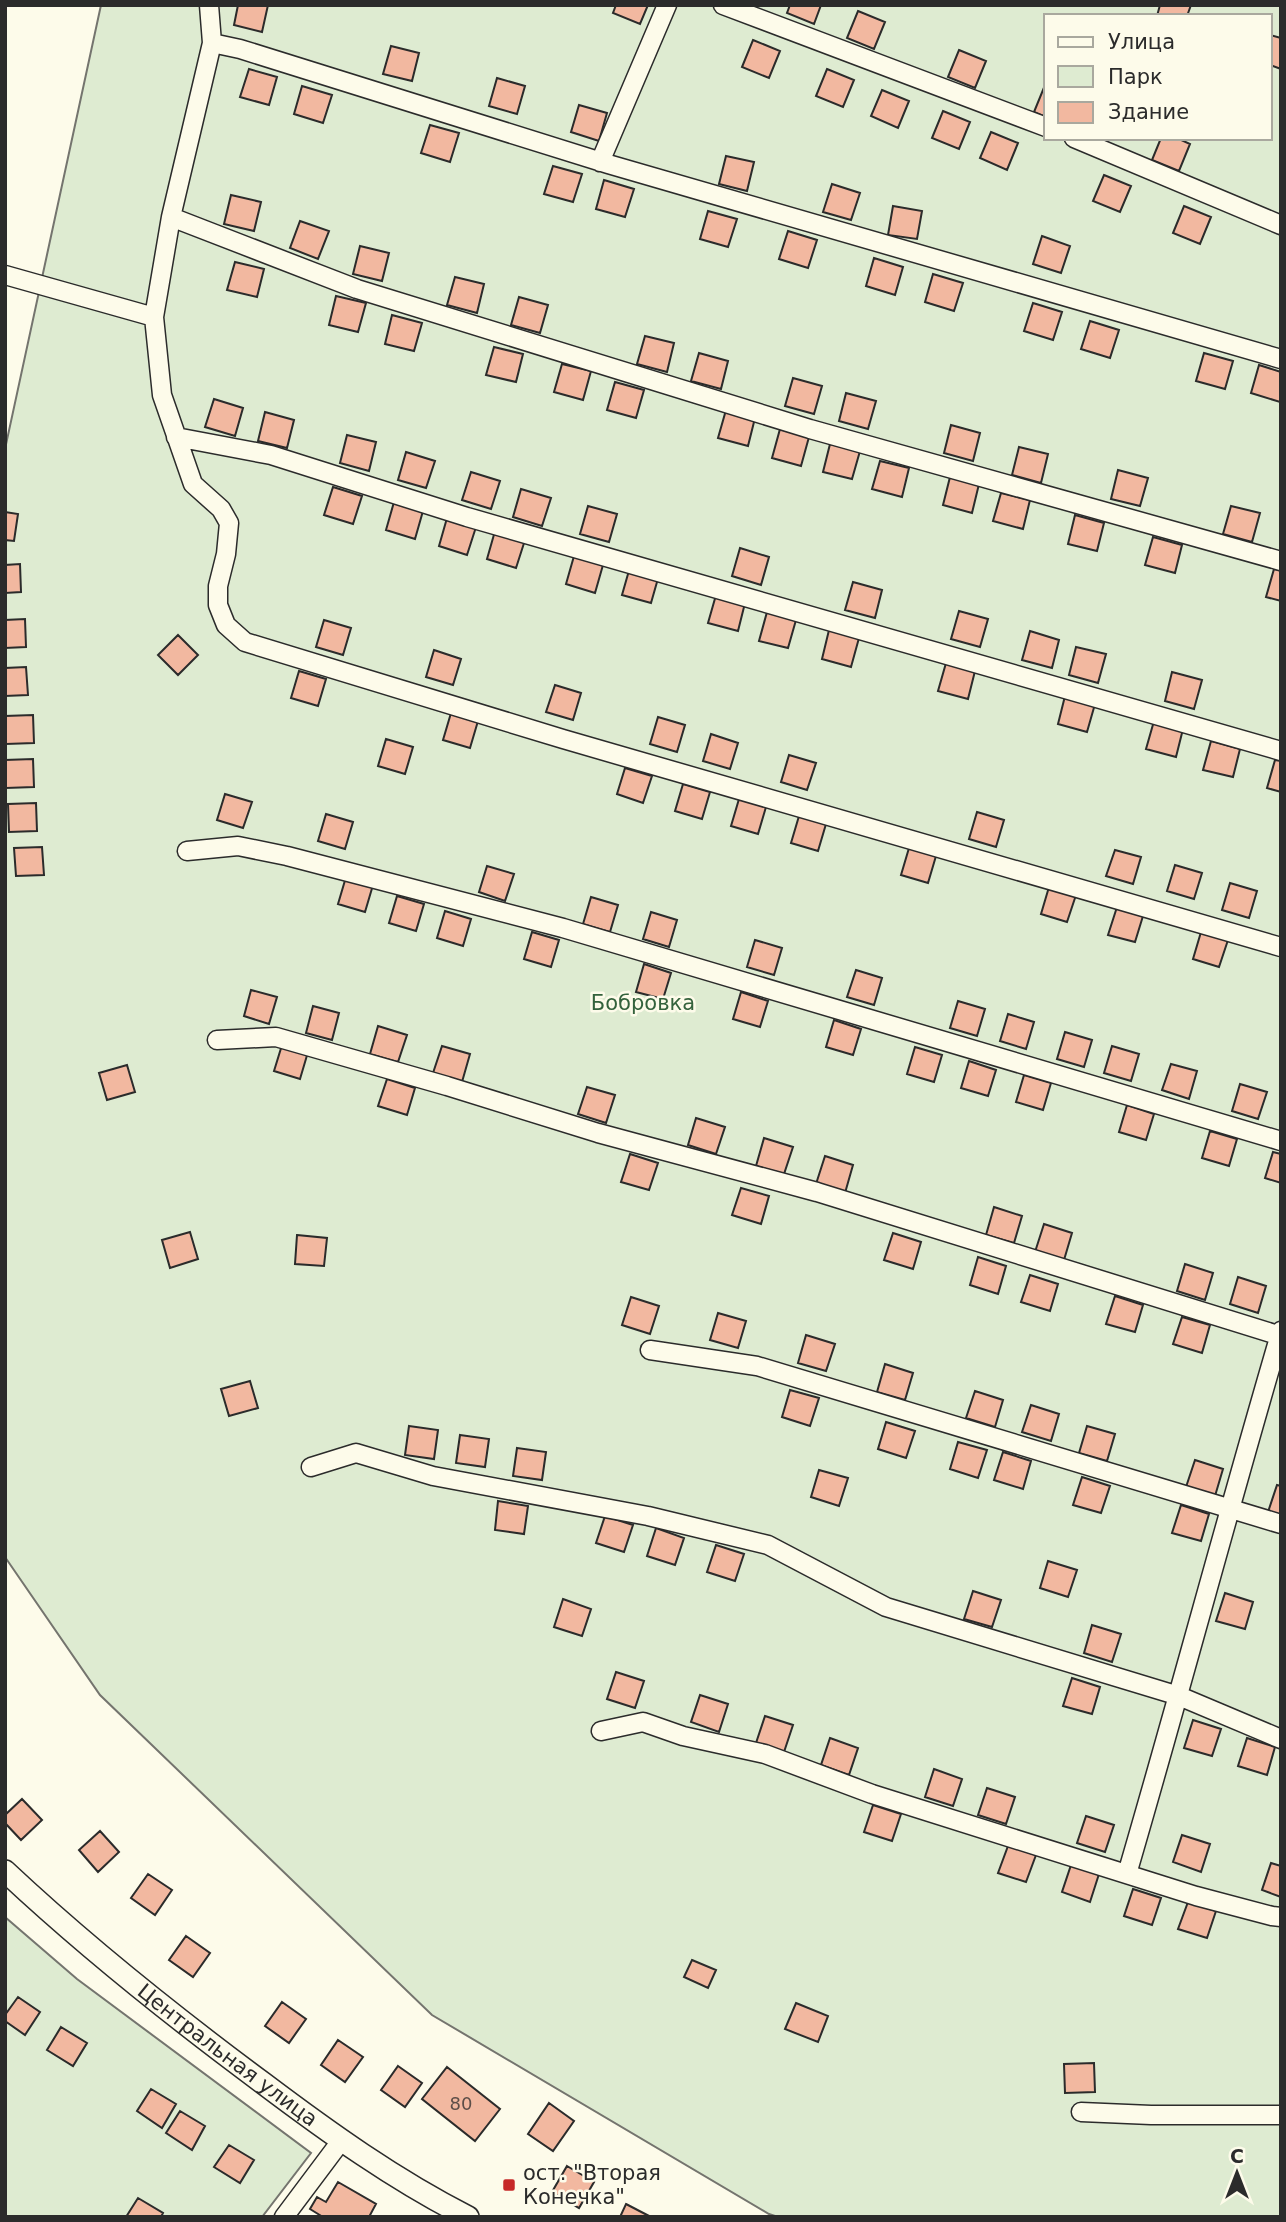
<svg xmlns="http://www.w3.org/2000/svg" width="1286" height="2222" viewBox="0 0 1286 2222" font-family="'DejaVu Sans',sans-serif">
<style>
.green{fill:#deebd1;stroke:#74746e;stroke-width:2;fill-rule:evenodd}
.building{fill:#f2b8a0;stroke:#2b2b2b;stroke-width:2}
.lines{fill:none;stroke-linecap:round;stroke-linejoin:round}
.minor-casing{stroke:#2b2b2b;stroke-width:21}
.tertiary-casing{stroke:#2b2b2b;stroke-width:24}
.minor{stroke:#fdfbea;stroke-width:18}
.tertiary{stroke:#fdfbea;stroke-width:21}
.poi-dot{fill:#c62828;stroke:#fdfbea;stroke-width:2.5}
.labels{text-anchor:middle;stroke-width:5;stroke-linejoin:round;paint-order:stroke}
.number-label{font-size:18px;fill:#5d4e48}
.park-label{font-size:21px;fill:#34623c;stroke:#fdfbea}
.street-label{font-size:21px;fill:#2b2b2b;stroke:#fdfbea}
.poi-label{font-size:21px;fill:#2b2b2b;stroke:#fdfbea;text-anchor:start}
</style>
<rect width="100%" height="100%" fill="#fdfbea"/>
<!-- green -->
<path class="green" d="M101,5H1281V2217H778L769,2214L432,2015L100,1695L5,1557V449ZM1046,16H1270V138H1046Z
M5,1917L77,1979L311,2153L262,2217H5Z"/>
<!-- building -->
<path class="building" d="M238,5H268L262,32L234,25Z
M616,5H648L640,24L613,13Z
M790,5H821L814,24L787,13Z
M1160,5H1191L1187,16H1157Z
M858,11L885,22L874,49L847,38Z
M1270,35L1281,38V69L1270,65Z
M753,40L780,51L769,78L742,67Z
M391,46L419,53L412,81L383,74Z
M959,50L986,61L975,88L948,77Z
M249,69L277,77L269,105L240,97Z
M827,69L854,80L843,107L816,96Z
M497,78L525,86L517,114L489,106Z
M1045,85L1046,86V117L1034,112Z
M302,86L332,95L323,123L294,114Z
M882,90L909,101L898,128L871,116Z
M579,105L607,113L599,141L571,132Z
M943,111L970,122L959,149L932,138Z
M430,125L459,133L450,162L421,153Z
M991,132L1018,143L1007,170L980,158Z
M1161,138H1177L1190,144L1179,171L1152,160Z
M726,156L754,162L747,191L719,184Z
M553,166L582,174L573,202L544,194Z
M1104,175L1131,186L1120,212L1093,201Z
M604,180L634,189L625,217L596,209Z
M832,184L860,193L851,220L823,212Z
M231,195L261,202L254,231L224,224Z
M893,206L922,211L917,239L888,235Z
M1184,206L1211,217L1200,244L1173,233Z
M708,211L737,219L728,247L700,239Z
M300,221L329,231L318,259L290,248Z
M788,231L817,240L808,268L779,259Z
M1042,236L1070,246L1061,273L1033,264Z
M360,246L389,253L382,281L353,274Z
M874,258L903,267L895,295L866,286Z
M235,262L264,269L257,297L227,290Z
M933,274L963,283L954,311L925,302Z
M455,277L484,284L477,313L447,305Z
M336,296L366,303L358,332L329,325Z
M519,297L548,305L540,333L511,325Z
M1033,303L1062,312L1053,340L1024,331Z
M392,315L422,323L414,351L385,344Z
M1090,321L1119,330L1110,358L1081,349Z
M645,336L674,343L667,372L637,364Z
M494,347L523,354L516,382L486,375Z
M699,353L728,361L721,389L691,381Z
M1204,353L1233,361L1225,389L1196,381Z
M562,364L591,371L583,400L554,392Z
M1259,365L1281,372L1280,402L1251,393Z
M793,378L822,386L814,414L785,406Z
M615,382L644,390L636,418L607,410Z
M846,393L876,401L868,429L839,421Z
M214,399L243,408L235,436L205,427Z
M726,410L755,418L748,446L718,438Z
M265,412L294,420L287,448L258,441Z
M951,425L980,433L973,461L944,453Z
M780,429L809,437L801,466L772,458Z
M347,435L376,442L369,471L340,463Z
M830,444L860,451L852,479L823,472Z
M1019,447L1048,454L1041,483L1012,475Z
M406,452L435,461L426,488L398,480Z
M880,461L909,468L902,497L872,489Z
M1118,470L1148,478L1140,506L1111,499Z
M471,472L500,481L491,509L462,500Z
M950,477L979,484L972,513L943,505Z
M333,487L362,496L353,524L324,515Z
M521,489L551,498L542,526L513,517Z
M1001,493L1030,500L1023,529L993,521Z
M394,502L423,511L415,539L386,530Z
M588,506L617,514L609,542L580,534Z
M1231,506L1260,513L1252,542L1223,534Z
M5,512L18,514L14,541L5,540Z
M1075,515L1104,523L1097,551L1068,544Z
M447,518L476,527L467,555L439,546Z
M495,531L525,540L516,568L487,559Z
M1153,537L1182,545L1175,573L1145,565Z
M740,548L769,557L761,585L732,576Z
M574,556L603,565L595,593L566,584Z
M20,564L21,592L5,593V565Z
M630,567L659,575L651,603L622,595Z
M1274,569L1281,571V601L1266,597Z
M853,582L882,590L875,618L845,610Z
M716,595L745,603L738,631L708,623Z
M959,611L988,619L980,647L951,639Z
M767,612L796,620L788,648L759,641Z
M25,619L26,647L5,648V620Z
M324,620L351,628L343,655L316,647Z
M829,630L859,638L851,667L822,659Z
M1030,631L1059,640L1052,668L1022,660Z
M178,635L198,655L178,675L158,655Z
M1076,647L1106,654L1098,683L1069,675Z
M434,650L461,659L453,685L426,677Z
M946,663L975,671L968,699L938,691Z
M26,667L28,695L5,696V668Z
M299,671L326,679L318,706L291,698Z
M1172,672L1202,680L1194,709L1165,701Z
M555,685L581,693L573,720L546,712Z
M1065,696L1095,704L1087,732L1058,724Z
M451,713L478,721L470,748L443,740Z
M33,715L34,743L6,744L5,716Z
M658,717L685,725L677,752L650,744Z
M1154,721L1183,729L1176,757L1146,749Z
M711,734L738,743L730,769L703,761Z
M386,739L413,747L405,774L378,766Z
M1211,741L1240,749L1233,777L1203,770Z
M789,755L816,763L807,790L781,782Z
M33,759L34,787L6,788L5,760Z
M1275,760L1281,761V792L1267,788Z
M625,768L652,776L643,803L617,794Z
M683,784L710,792L702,819L675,811Z
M225,794L252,802L243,828L217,820Z
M739,799L766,807L758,834L731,826Z
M36,803L37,831L9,832L8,804Z
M977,812L1004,820L996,847L969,839Z
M326,814L353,822L345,849L318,841Z
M799,816L826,824L818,851L791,843Z
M42,847L44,875L16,876L14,848Z
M909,848L936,856L928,883L901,875Z
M1115,850L1141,857L1133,884L1106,876Z
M1175,865L1202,873L1194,899L1167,891Z
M487,866L514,874L505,901L479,892Z
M346,877L373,885L365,912L338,904Z
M1230,883L1257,891L1249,918L1222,910Z
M1049,887L1076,895L1067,922L1041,914Z
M397,896L424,904L416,931L389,923Z
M591,897L618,905L610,932L583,924Z
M1117,907L1143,916L1135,942L1108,935Z
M445,911L471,919L463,946L437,938Z
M651,912L677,920L669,947L643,939Z
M532,932L559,940L551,967L524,959Z
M1201,932L1228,940L1219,967L1193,959Z
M755,940L782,948L774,975L747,967Z
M644,964L671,973L663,999L636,992Z
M856,970L882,978L874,1005L847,997Z
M251,990L277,997L269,1024L244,1016Z
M741,992L768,1001L760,1027L733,1019Z
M958,1001L985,1009L977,1036L950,1028Z
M313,1006L339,1013L332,1040L306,1033Z
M1008,1014L1034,1022L1026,1049L1000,1041Z
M834,1020L861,1029L853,1055L826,1047Z
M378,1026L407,1035L398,1062L370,1054Z
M1065,1032L1092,1040L1084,1067L1057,1059Z
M282,1045L308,1052L300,1079L274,1071Z
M442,1046L470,1054L462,1082L433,1073Z
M1112,1046L1139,1054L1131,1081L1104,1073Z
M915,1047L942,1055L934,1082L907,1074Z
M969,1061L996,1070L988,1096L961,1088Z
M1171,1064L1197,1071L1189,1099L1162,1090Z
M127,1065L135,1092L107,1100L99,1073Z
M1024,1075L1051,1083L1043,1110L1016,1102Z
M387,1079L415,1088L407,1115L378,1106Z
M1240,1084L1267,1092L1258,1119L1232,1111Z
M587,1087L615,1095L606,1123L578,1114Z
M1127,1105L1154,1114L1146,1140L1119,1132Z
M696,1118L725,1127L716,1154L688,1145Z
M1210,1131L1237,1139L1229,1166L1202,1158Z
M764,1138L793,1147L784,1174L756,1166Z
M1273,1152L1281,1154V1183L1265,1178Z
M630,1154L658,1163L649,1190L621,1182Z
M825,1156L853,1165L845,1193L816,1184Z
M741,1188L769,1196L761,1224L732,1215Z
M994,1207L1022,1216L1014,1243L986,1235Z
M1044,1224L1072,1233L1064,1260L1035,1252Z
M190,1232L198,1259L170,1268L162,1240Z
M893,1233L921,1242L913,1269L884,1260Z
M297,1235L327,1238L324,1266L295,1264Z
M978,1257L1006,1266L998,1294L970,1285Z
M1185,1264L1213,1273L1205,1300L1177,1291Z
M1030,1275L1058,1284L1050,1311L1021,1302Z
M1238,1277L1266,1286L1258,1313L1230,1304Z
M1115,1296L1143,1305L1135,1332L1106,1324Z
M631,1297L659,1306L650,1334L622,1325Z
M718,1313L746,1321L738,1348L710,1340Z
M1182,1317L1210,1325L1202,1353L1173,1344Z
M806,1335L835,1344L826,1371L798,1363Z
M885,1364L913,1373L905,1400L877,1392Z
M250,1381L258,1408L229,1416L221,1389Z
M790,1390L819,1398L810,1426L782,1417Z
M975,1391L1003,1400L995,1427L966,1418Z
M1031,1405L1059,1414L1051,1441L1022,1432Z
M886,1422L915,1431L906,1458L878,1449Z
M409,1426L438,1430L434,1459L405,1455Z
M1087,1426L1115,1434L1107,1461L1079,1453Z
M460,1435L489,1439L485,1467L456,1463Z
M958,1442L987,1450L978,1478L950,1469Z
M517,1448L546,1452L542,1480L513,1476Z
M1003,1452L1031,1461L1023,1489L994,1480Z
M1195,1460L1223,1469L1215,1496L1186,1487Z
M819,1470L848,1478L839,1506L811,1497Z
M1082,1477L1110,1486L1101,1513L1073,1505Z
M1277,1485L1281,1486V1516L1268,1512Z
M498,1501L528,1506L524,1534L495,1530Z
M1181,1505L1209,1514L1201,1541L1172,1533Z
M605,1516L633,1525L624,1552L596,1543Z
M656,1528L684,1538L675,1565L647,1556Z
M716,1545L744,1554L735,1581L707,1572Z
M1048,1561L1077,1570L1068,1597L1040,1588Z
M973,1591L1001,1600L992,1627L964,1619Z
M1225,1593L1253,1602L1245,1629L1216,1621Z
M563,1599L591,1609L582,1636L554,1627Z
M1092,1625L1121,1634L1112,1662L1084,1653Z
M616,1672L644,1681L635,1708L607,1699Z
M1072,1678L1100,1687L1092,1714L1063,1706Z
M700,1695L728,1704L719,1732L691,1722Z
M765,1716L793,1725L784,1752L756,1743Z
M1193,1720L1221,1729L1212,1756L1184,1748Z
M830,1738L858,1748L849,1775L821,1765Z
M1247,1738L1275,1747L1267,1775L1238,1766Z
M934,1769L962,1779L953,1806L925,1797Z
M987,1788L1015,1797L1006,1824L978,1815Z
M22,1799L42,1820L21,1840L5,1823V1815Z
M873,1805L901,1814L892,1841L864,1832Z
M1086,1816L1114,1825L1105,1852L1077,1843Z
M100,1831L119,1852L98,1872L79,1850Z
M1182,1835L1210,1844L1201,1872L1173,1862Z
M1008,1846L1036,1855L1026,1882L998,1873Z
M1271,1863L1281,1866V1897L1262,1890Z
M1071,1865L1099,1874L1090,1902L1062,1892Z
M148,1874L172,1890L155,1915L131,1898Z
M1133,1889L1161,1898L1152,1925L1124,1916Z
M1188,1902L1216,1911L1207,1938L1178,1929Z
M186,1936L210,1953L193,1977L169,1960Z
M692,1960L716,1970L708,1988L684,1977Z
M18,1997L40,2012L25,2035L5,2021V2015Z
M282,2002L306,2019L289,2043L265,2026Z
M796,2003L828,2016L818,2042L785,2029Z
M61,2027L87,2043L73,2066L47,2050Z
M338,2040L363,2057L345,2082L321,2065Z
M1094,2063L1095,2092L1065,2093L1064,2064Z
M398,2066L422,2083L405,2107L381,2090Z
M447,2067L500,2109L475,2141L422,2099Z
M151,2089L176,2104L162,2128L137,2111Z
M549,2103L574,2121L553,2151L528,2134Z
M180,2111L205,2126L192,2150L166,2133Z
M229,2145L254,2160L240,2183L214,2167Z
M567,2166L594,2182L579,2208L552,2192Z
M338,2182L376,2204L369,2217H323L310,2209L317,2197L326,2202Z
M138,2198L163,2213L161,2217H126Z
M626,2204L651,2217H620Z"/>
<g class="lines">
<defs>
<path id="minor" d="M209,5L212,43L171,217L154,317L162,395L193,484L221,509L229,523L226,554L218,586V605L226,625L245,642L563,739L1281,947
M723,5L1046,127
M212,43L240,49L608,164L1281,359
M1074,138L1281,225
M600,162L667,5
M171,217L357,289L810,429L1281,561
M5,275L154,317
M176,437L271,455L467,517L1281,751
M187,851L238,846L287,856L563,928L1281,1141
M217,1040L276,1037L447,1086L598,1133L817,1192L1281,1336
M650,1350L757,1366L1281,1524
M311,1467L356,1453L433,1476L648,1516L768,1545L886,1607L1179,1696L1281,1739
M601,1731L643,1722L683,1736L765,1754L872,1794L1196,1896L1272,1916L1281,1917
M1127,1874C1180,1693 1228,1511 1281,1331
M1081,2112L1151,2115H1281
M284,2217L341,2141"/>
<g id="tertiary">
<path id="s1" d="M5,1871C86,1947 174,2017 263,2083C328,2132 395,2180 468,2217"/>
</g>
</defs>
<!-- minor casing -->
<use href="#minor" class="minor-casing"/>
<!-- tertiary casing -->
<use href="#tertiary" class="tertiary-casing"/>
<!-- minor -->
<use href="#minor" class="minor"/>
<!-- tertiary -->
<use href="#tertiary" class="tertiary"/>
</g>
<!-- markers -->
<rect class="poi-dot" x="502" y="2178" width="14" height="14" rx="3.5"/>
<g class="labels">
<!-- number labels -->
<g class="number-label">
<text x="461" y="2110">80</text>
</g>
<!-- park labels -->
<g class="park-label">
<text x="643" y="1010">Бобровка</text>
</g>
<!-- street labels -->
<g class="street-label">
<text dy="7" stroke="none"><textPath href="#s1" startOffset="289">Центральная улица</textPath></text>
</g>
<!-- poi labels -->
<g class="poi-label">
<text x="523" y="2180">ост. "Вторая<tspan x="523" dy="24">Конечка"</tspan></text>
</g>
</g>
<!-- border -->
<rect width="1286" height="2222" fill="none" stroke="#2b2b2b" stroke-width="14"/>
<!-- legend -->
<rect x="1044" y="14" width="228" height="126" fill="#fdfbea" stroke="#a9a89e" stroke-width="2"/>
<rect x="1058" y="37" width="35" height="10" fill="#fdfbea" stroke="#a9a89e" stroke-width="2"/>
<text x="1108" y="49" font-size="21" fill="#2b2b2b">Улица</text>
<rect x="1058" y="66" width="35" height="21" fill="#deebd1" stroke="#a9a89e" stroke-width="2"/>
<text x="1108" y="84" font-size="21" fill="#2b2b2b">Парк</text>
<rect x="1058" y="102" width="35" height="21" fill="#f2b8a0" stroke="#a9a89e" stroke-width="2"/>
<text x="1108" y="119" font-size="21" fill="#2b2b2b">Здание</text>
<!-- north arrow -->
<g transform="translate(1237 2173)" stroke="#fdfbea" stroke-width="5" paint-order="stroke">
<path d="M0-5L12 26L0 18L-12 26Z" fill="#2b2b2b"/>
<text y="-10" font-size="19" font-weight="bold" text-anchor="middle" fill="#2b2b2b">С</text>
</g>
</svg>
